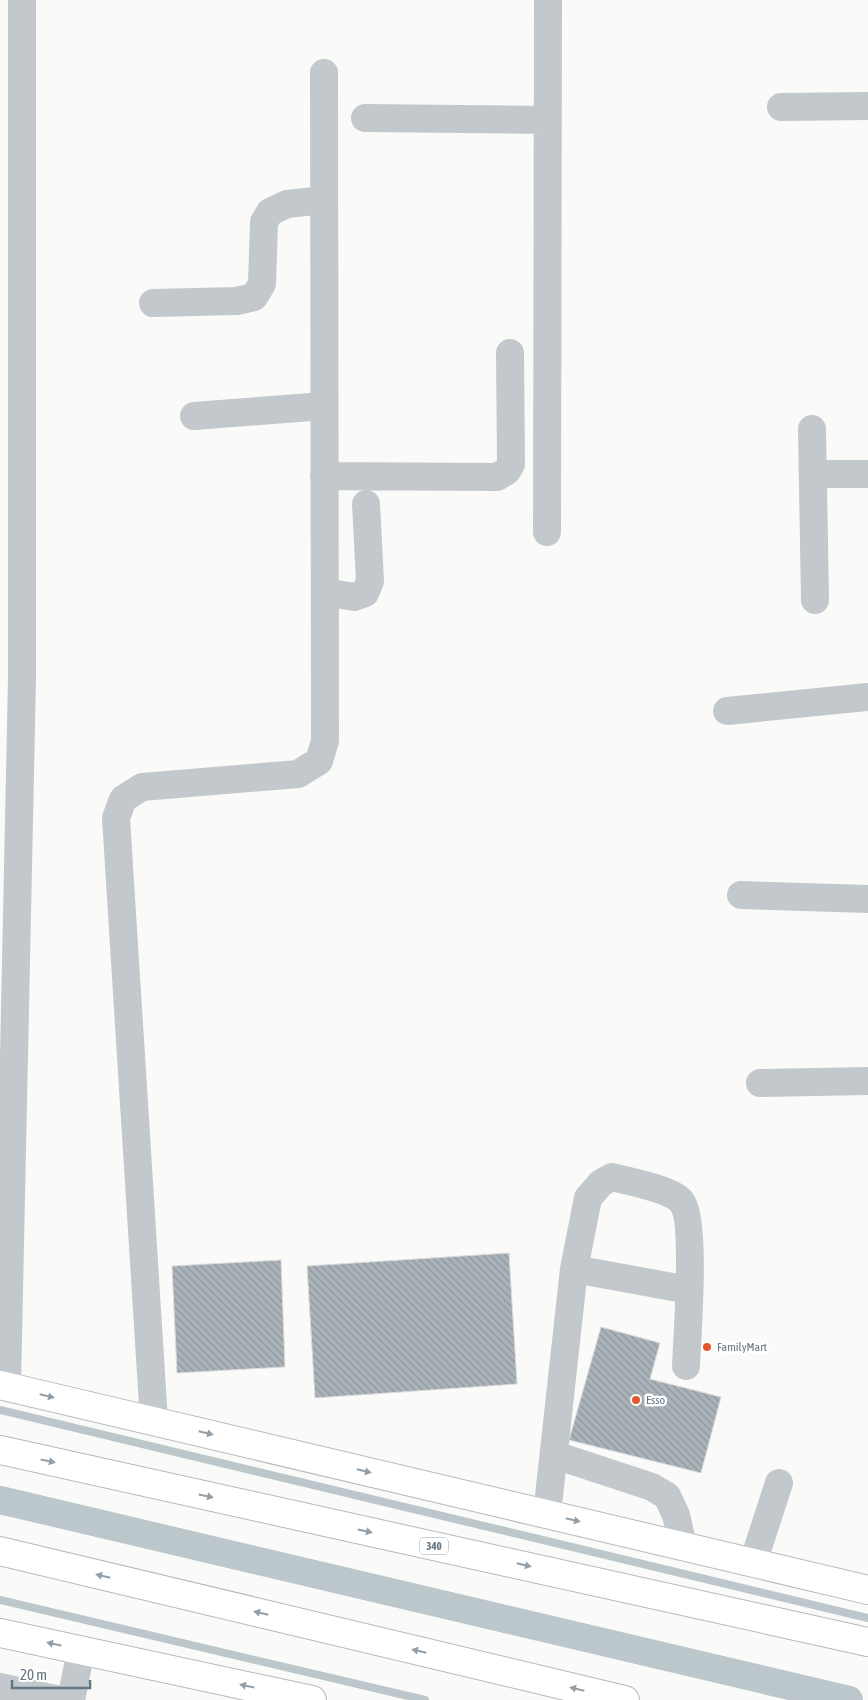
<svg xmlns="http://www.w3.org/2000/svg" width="868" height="1700" viewBox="0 0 868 1700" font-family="'Asap Condensed',sans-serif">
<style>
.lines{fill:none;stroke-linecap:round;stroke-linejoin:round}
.stream{stroke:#bbc7cb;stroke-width:8}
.canal{stroke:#bbc7cb;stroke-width:28}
.building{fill:url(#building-back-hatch);stroke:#dcdcda}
.major-casing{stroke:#b5babe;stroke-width:30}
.highway-casing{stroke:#b4b9bd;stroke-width:30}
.minor{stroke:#c3c8cc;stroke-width:28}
.major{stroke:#fff;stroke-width:28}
.highway{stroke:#fff;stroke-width:28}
.oneway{fill:#939fa8}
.poi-dot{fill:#e4572e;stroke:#fff;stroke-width:2}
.labels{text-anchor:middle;stroke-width:5;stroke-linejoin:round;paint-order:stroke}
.shield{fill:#fff;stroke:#939fa8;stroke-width:1}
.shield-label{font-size:11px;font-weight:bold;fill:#657683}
.poi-label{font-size:12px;fill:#657683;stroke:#fff;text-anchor:start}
</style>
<defs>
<pattern id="building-back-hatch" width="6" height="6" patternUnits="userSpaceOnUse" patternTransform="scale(1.25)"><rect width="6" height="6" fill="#aab3b9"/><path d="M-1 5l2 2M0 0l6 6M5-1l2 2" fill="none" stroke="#8e969c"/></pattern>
</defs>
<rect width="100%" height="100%" fill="#fafaf8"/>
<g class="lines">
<!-- stream -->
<path class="stream" d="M0,1410L868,1618
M0,1600L425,1700"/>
<!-- canal -->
<path class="canal" d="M0,1500L849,1700"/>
</g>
<!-- building -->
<path class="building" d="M509,1253L517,1384L315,1398L307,1266Z
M281,1260L285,1367L177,1373L172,1266Z
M601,1327L660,1343L650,1379L721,1397L701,1473L569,1440Z"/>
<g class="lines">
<defs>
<path id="major" d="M0,1385L868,1590
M0,1633L312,1700"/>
<path id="highway" d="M0,1450L868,1642
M0,1551L625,1700"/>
</defs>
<!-- major casing -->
<use href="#major" class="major-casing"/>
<!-- highway casing -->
<use href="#highway" class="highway-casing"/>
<!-- minor -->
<path class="minor" d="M781,107L868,106
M365,118L548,120
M153,303L237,301L254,297L262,284L264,222L270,212L287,204L324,200
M194,416L324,406
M812,429L815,600
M813,474H868
M324,476L497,477L507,471L511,464L510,353
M547,532L548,0
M325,592L354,597L365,593L370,581L366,504
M727,711L868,697
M741,895L868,899
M760,1083L868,1081
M574,1269L689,1290
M7,1386L22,679V0
M154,1421L116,818L123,799L142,787L298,774L319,761L325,741L324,73
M555,1455L652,1487L667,1496L676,1515L683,1546
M547,1514L574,1269L588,1198L601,1183L612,1177C628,1181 669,1189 680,1200C697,1216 687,1338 686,1366
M753,1563L779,1483
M0,1687L60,1700
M71,1700L81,1650"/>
<!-- major -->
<use href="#major" class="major"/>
<!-- highway -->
<use href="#highway" class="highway"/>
</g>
<!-- one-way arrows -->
<defs><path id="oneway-solid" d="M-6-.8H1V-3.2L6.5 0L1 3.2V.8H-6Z" transform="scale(1.25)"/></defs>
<g class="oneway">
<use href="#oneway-solid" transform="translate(47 1396) rotate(13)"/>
<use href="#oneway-solid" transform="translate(206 1433) rotate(13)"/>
<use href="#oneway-solid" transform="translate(48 1461) rotate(12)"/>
<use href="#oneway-solid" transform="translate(364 1471) rotate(13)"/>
<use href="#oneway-solid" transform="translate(206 1496) rotate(12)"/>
<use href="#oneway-solid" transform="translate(573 1520) rotate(13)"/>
<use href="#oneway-solid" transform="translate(365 1531) rotate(12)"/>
<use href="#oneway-solid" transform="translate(524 1565) rotate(13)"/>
<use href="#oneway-solid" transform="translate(103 1576) rotate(-167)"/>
<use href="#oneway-solid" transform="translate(261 1613) rotate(-167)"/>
<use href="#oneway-solid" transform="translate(54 1644) rotate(-168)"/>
<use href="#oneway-solid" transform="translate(419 1651) rotate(-167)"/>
<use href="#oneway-solid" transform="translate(247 1686) rotate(-168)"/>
<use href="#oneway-solid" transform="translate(577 1689) rotate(-167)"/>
</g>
<!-- markers -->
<g class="poi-dot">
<circle cx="707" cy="1347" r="5"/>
<circle cx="636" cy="1400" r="5"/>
</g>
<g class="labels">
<!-- shield labels -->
<rect class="shield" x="420" y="1537.5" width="28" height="17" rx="4"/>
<g class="shield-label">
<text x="434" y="1550">340</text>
</g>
<!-- poi labels -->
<g class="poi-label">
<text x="717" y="1351">FamilyMart</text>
<text x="646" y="1404">Esso</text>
</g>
</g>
<!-- scale -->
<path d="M12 1680v8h78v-8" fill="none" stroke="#657683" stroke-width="2.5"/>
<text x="20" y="1680" font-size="15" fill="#657683" stroke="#ffffff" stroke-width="4" paint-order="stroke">20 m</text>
</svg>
